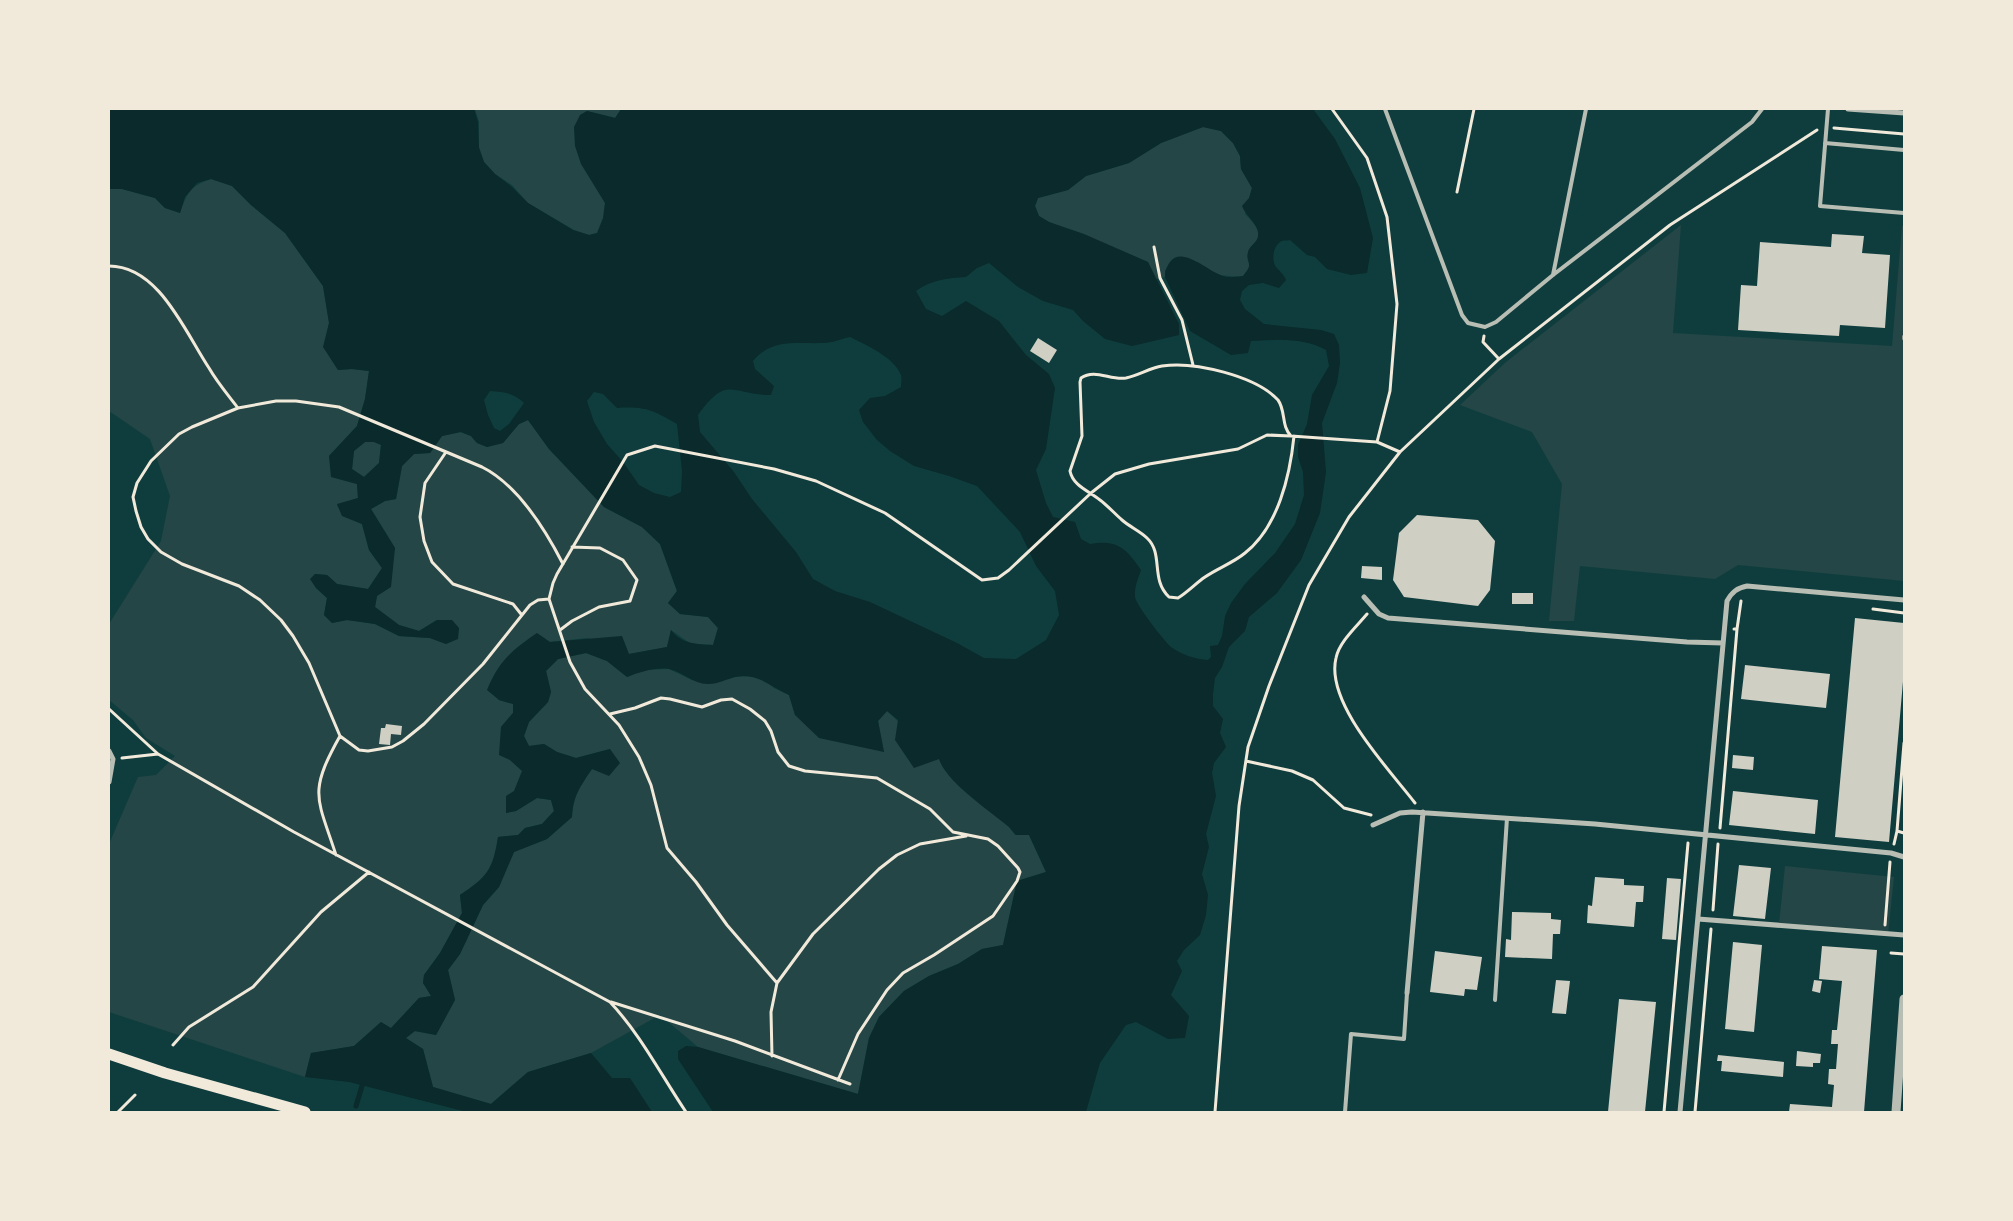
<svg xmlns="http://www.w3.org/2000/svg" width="2013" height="1221" viewBox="0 0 2013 1221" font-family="'Noto Sans',sans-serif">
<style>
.green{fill:#244646}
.water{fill:#0a2a2b;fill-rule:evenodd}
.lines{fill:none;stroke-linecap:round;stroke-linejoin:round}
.stream{stroke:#0a2a2b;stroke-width:5}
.building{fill:#cfcfc3}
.path{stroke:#f1e9da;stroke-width:3}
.service{stroke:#b8beb3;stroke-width:4}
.minor{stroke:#b8beb3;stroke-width:5}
.tertiary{stroke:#b8beb3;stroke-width:9}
.trunk{stroke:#f1e9da;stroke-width:11}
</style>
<rect width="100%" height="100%" fill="#0f3d3e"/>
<!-- green -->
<path class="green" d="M475,109H621L616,118L587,111L581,115L595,186L605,203L604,218L598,233L589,235L574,230L528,203L512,185L495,174L484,162L479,147V122Z
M1203,127L1221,131L1233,143L1240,156L1241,169L1252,188L1245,214C1252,221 1265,233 1255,243C1252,247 1249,248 1248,253C1247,258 1250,263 1249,268L1243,276C1220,277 1216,275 1198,262L1165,270V277L1155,279L1148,262L1049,222L1039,216L1035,206L1038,198L1068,190L1086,176L1129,163L1161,143Z
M211,179L232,186L251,205L285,233L323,286L329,323L324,347L338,370L352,369L369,371L365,399L357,426L329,456L332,477L357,484L358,498L337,505L343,516L362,524L369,550L382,568L368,589L337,584L327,575L315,574L311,579L316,588L327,598L324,615L332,623L347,620L375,624L399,636L430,638L446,644L437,620L419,631L399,625L375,607L377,596L395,548L371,509L385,501L396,499L402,466L414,454L430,453L442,436L460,432L471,436L477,443L487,447L503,443L519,424L528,420L549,449L604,507L642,527L660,544L677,591L668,603L680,614L708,617L718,628L713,645L691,644L671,630L667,647L629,654L588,638L549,642L499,700L513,704V713L501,727L510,760L523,771L506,813L516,811L537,798L551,800L554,811L542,824L525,828L518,835L498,837C493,870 487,877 460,895L462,913L440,953L424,975L423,983L432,996L419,998L391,1029L381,1022L354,1046L311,1053L305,1077L109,1012V844L138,777L156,775L175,756L146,738L133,720L109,700V624L161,541L170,496L150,439L109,411V189H122L155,198L165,208L180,213C187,193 190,186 211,179Z
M1681,225L1673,333L1892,346L1902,226H1904V581L1738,565L1715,579L1580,566L1574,621H1549L1562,484L1532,432L1460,405L1506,362Z
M365,442H374L381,444L379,463L364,477L352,469L354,451Z
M586,653L607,661L627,677L643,670L669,669L692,680L751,676L763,679L774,688L789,695L795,715L884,752L878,721L887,711L939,759L958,785L1009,827L1015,835H1029L1046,872L1017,881L1003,945L982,949L958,964L929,976L904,991L879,1017L869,1038L858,1094L698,1047L660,1015L591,1053L528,1072L491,1104L433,1087L423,1049L405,1038L414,1031L436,1035L455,1000L448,970L460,954L483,905L499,887L514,852L547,839L572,817C574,786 590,771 610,749L576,758L557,752L544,744L529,746L524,736L529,722L548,702L551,692L546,671L558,659Z
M1785,866L1894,877L1888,935L1779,924Z"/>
<!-- water -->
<path class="water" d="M109,109H474L478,122L479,148L484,162L495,174L511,186L528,203L573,230L589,235L597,233L603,218L605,203L581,164L575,146L574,127L580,115L587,111L615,118L621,109H1313L1335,139L1360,188L1373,238L1367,273L1351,275L1327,269L1315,257L1307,255L1290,240C1287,241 1284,240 1282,241C1273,245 1271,260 1276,267C1280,272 1284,274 1286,280L1279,288L1263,283L1249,285L1242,291L1240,300L1245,309L1264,324L1321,330L1334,334L1339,345L1340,363L1337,383L1322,423L1326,472L1320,513L1301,560L1277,593L1249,617L1245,631L1229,647L1222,667L1215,678L1213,694V706L1223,719L1220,733L1226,747L1214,763L1212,773L1216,796L1206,834L1209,847L1202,874L1208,895L1206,915L1200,935L1184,950L1177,961L1182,971L1171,995L1189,1016L1185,1038L1168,1039L1136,1022L1126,1025L1100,1063L1086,1112H713L678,1059V1051L686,1046L698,1047L858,1094L869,1038L879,1017L904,991L929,976L958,964L982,949L1003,945L1017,881L1046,872L1029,835H1016L1009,827C989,810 947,783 939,759L914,768L895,740L898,720L887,711L878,721L884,752L819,738L795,715L789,695C771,687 757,672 735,677C727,679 718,684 709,684C694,685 683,672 669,669C655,667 640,672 627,677L607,661L586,653L558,659L546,671L551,692L548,702L529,722L524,736L529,746L544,744L557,752L576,758L610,749L620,763L609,776L592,769C580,787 573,796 572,817L547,839L514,852L499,887L483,905L460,954L448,970L455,1000L436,1035L415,1031L406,1038L423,1049L433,1087L491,1104L528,1072L591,1053L612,1078H630L652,1112H467L349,1082L305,1077L311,1053L354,1046L381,1022L391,1028L419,998L431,996L423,983L424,975L440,953L462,913L460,895C487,877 493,870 498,837L518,835L525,828L542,824L554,811L551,800L537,798L516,811L506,813V796L514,791L522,771L510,760L499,755L501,727L513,713V704L499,700L487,690C499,661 511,651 537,633L550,642L622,636L629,654L667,647L671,630C681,644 697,644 713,645L718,628L708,617L680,614L668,603L677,591L660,544L642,527L604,507L549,449L528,420L519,424L503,443L487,447L477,443L471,436L461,432L442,436L430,453L414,454L402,466L396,499L385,501L371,509L395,548L391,587L377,596L375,607L399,625L419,631L437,620H452L459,628L458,639L446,644L430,638L399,636L375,624L347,620L332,623L324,615L327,598L316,588L310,579L315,574L327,575L337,584L368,589L382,568L369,550L362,524L342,516L337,504L358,498L357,484L331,477L329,456L357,426L365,399L369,371L352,369L338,370L323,347L329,323L323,286L285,233L251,205L232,186L211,179L197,183L185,197L180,213L165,208L155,198L122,189H109ZM1203,127L1221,131L1233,143L1240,156L1241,169L1252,188L1249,198L1242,206C1246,217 1260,225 1258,236C1257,243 1250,245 1248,252C1245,264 1255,262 1243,276C1236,277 1229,278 1223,276C1209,272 1182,245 1170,262C1166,268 1165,271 1165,277L1190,331L1231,355L1248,353L1251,341C1277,340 1303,337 1326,350L1329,366L1312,395L1307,424L1298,445V457L1303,472L1304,495L1295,524L1275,553L1245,584L1231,603L1225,616L1222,636L1218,645L1210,646L1211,657L1208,660C1195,659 1182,655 1171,647C1164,641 1136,605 1135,597C1134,588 1138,579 1141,570C1126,548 1117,539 1090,544L1081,539L1075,522L1053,517L1046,503L1036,470L1046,449L1055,388L1049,374L1026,355L999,321L966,301L942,316L926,309L916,291C931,280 948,278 966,277L977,268L989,263L1018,287L1043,301L1073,310L1083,321L1105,339L1132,346L1179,335V324L1148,262L1084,234L1049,222L1039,216L1035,206L1038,198L1068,190L1086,176L1129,163L1161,143ZM850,337C866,345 894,357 901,375C902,378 901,384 901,387L885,396L870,398L859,410L863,422L877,440L890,451L914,466L949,476L977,486L1020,532L1036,566L1055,591L1059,615L1046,640L1016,659L984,658L957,643L870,602L835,591L813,579L796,552L752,499L734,472L700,432L698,415C728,374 730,395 771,395L774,386L755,369L753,361C772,338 796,344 823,343C832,343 841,339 850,337ZM490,391C504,392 514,393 524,403L509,424L500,431L494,428L488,415L484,400ZM594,392L603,394L617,408C645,406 653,410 677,424L682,471L681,492L670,497L654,493L639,485L623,462L607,444L594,422L587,401ZM365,442H374L381,445L379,463L364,477L352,469L354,451Z"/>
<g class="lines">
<!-- stream -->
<path class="stream" d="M356,1106L362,1086"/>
</g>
<!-- building -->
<path class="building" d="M1832,234L1864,236L1862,253L1890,255L1885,328L1840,325L1839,336L1738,330L1741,285L1757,286L1760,242L1831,247Z
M1038,338L1057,350L1049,363L1030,351Z
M1417,515L1478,520L1495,541L1490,590L1478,606L1404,597L1393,580L1399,533Z
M1362,566L1382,567V580L1361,578Z
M1512,593H1533V604H1512Z
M1855,618L1904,623V670L1889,842L1835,837Z
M1745,665L1830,674L1826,708L1741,699Z
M386,724L402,726L401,735L391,734L390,745L379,744L381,728H385Z
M1733,755L1754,757L1753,770L1732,768Z
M1733,791L1818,800L1815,834L1729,825Z
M1739,865L1771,868L1765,919L1733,916Z
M1595,877L1624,879V885L1644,886L1643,902H1636L1634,927L1587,923L1588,905L1592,906Z
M1667,878L1681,879L1676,940L1662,939Z
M1512,912L1551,913V919L1561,920L1560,934H1553L1552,959L1505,957L1506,939L1511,940Z
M1733,942L1762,945L1754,1032L1725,1029Z
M1822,946L1877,950L1864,1112H1789L1790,1104L1832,1107L1834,1085L1828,1084L1829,1069H1836L1838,1044H1831L1832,1030H1837L1842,981L1819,979Z
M1435,951L1482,957L1477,990L1465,989L1464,996L1430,992Z
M1556,980L1570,981L1566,1014L1552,1013Z
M1814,980L1822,981L1820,993L1812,991Z
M1619,999L1656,1002L1645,1112H1608Z
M1797,1051L1821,1054L1820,1063H1813V1067L1796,1066Z
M1718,1055L1784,1062L1783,1077L1721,1071L1722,1061H1717Z"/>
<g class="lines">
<!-- path -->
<path class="path" d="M1332,109L1367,158L1387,217L1397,304L1390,391L1377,442
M1834,128L1904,134
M1457,192L1474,109
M1154,247L1160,278L1182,320L1193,365
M109,266C159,266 185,332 209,368C217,382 228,395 238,408
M1484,336L1483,342L1499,359
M1904,339V336
M1294,436C1290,476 1278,527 1245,553C1233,563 1218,568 1205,577C1196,583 1188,592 1178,598L1169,597C1150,579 1164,554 1147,538C1140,531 1130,527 1122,520C1115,514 1108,506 1100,500C1089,491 1073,486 1070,471L1082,436L1080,382L1081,378C1095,368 1111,381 1126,378C1139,375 1150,368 1162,366C1194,361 1256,376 1278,400C1286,411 1281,426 1291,436L1377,442L1400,452
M446,452L425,483L420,517L424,541L432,562L453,584L513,604L521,614
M549,599L538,600L530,605L483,664L424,724L403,741L392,747L368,751L359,750L340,736L309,663L293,636L281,620L260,600L239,586L182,564L161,552L148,539L141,527L136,511L133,497L137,483L151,461L179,434L192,427L238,408L276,401H296L339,407L482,467C518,485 545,529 563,564
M1873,609L1904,613
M1367,614C1357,626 1339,642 1336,658C1325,703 1389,769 1415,803
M1734,629H1737L1741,601
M560,630L572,621L599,607L630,601L637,580L623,560L600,548L572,547
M109,709L158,754L294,832L610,1002C641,1035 661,1075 686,1112
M610,714L635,708L661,698L670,699L702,707L721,700L732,699L750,709L765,721L771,731L778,752L789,766L805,771L877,778L930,809L953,832L988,839L998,846L1018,868L1020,872L1017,881L993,916L934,955L903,973L887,990L858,1034L838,1080
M122,758L158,754
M1246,761L1292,771L1313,780L1344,808L1371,815
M1720,828L1737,629
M1897,831L1904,833
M1894,844L1897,831L1904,743
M336,855C317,797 308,793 340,736
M1713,910L1718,844
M1885,925L1890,862
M1891,953L1904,954
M777,983L727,925L696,882L667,848L651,785L639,757L619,725L585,689L570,662L549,599L553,583L557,574L627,455L655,446L774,469L816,481L885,513L982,580L998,578L1009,570L1091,493L1115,474L1149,464L1238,449L1267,435L1291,436
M611,1002L735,1041L850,1084
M173,1045L189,1027L253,987L321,912L369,872
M772,1056L771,1012L777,983L813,934L879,869L897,855L920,844L966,836
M118,1112L135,1095
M1215,1112L1239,806L1248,747L1269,686L1309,585L1349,517L1400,452L1499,359L1670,225L1817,130
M1664,1112L1688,843
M1695,1112L1711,929"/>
<!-- service -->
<path class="service" d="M1385,109L1462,315L1468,323L1485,327L1496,322L1553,275L1752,122L1762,109
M1828,109L1820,206L1904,213
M1825,143L1904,150
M1553,275L1586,109
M1495,1000L1507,818
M1345,1112L1351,1034L1404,1039L1407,993"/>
<!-- minor -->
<path class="minor" d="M1848,109L1904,113
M1364,597L1379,614L1388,618L1687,642L1723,643
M109,751L113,759L109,782
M1373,825L1400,813L1412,812L1595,824L1891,853L1904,857
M1698,919L1904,935
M1407,993L1423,812
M1680,1112L1727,601C1732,592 1737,588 1747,586L1904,600"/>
<!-- tertiary -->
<path class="tertiary" d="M1896,1112L1904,999"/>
<!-- trunk -->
<path class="trunk" d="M109,1054L165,1073L305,1112"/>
</g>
<!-- border -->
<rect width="2013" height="1221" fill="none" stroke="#f1e9da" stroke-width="220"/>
</svg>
